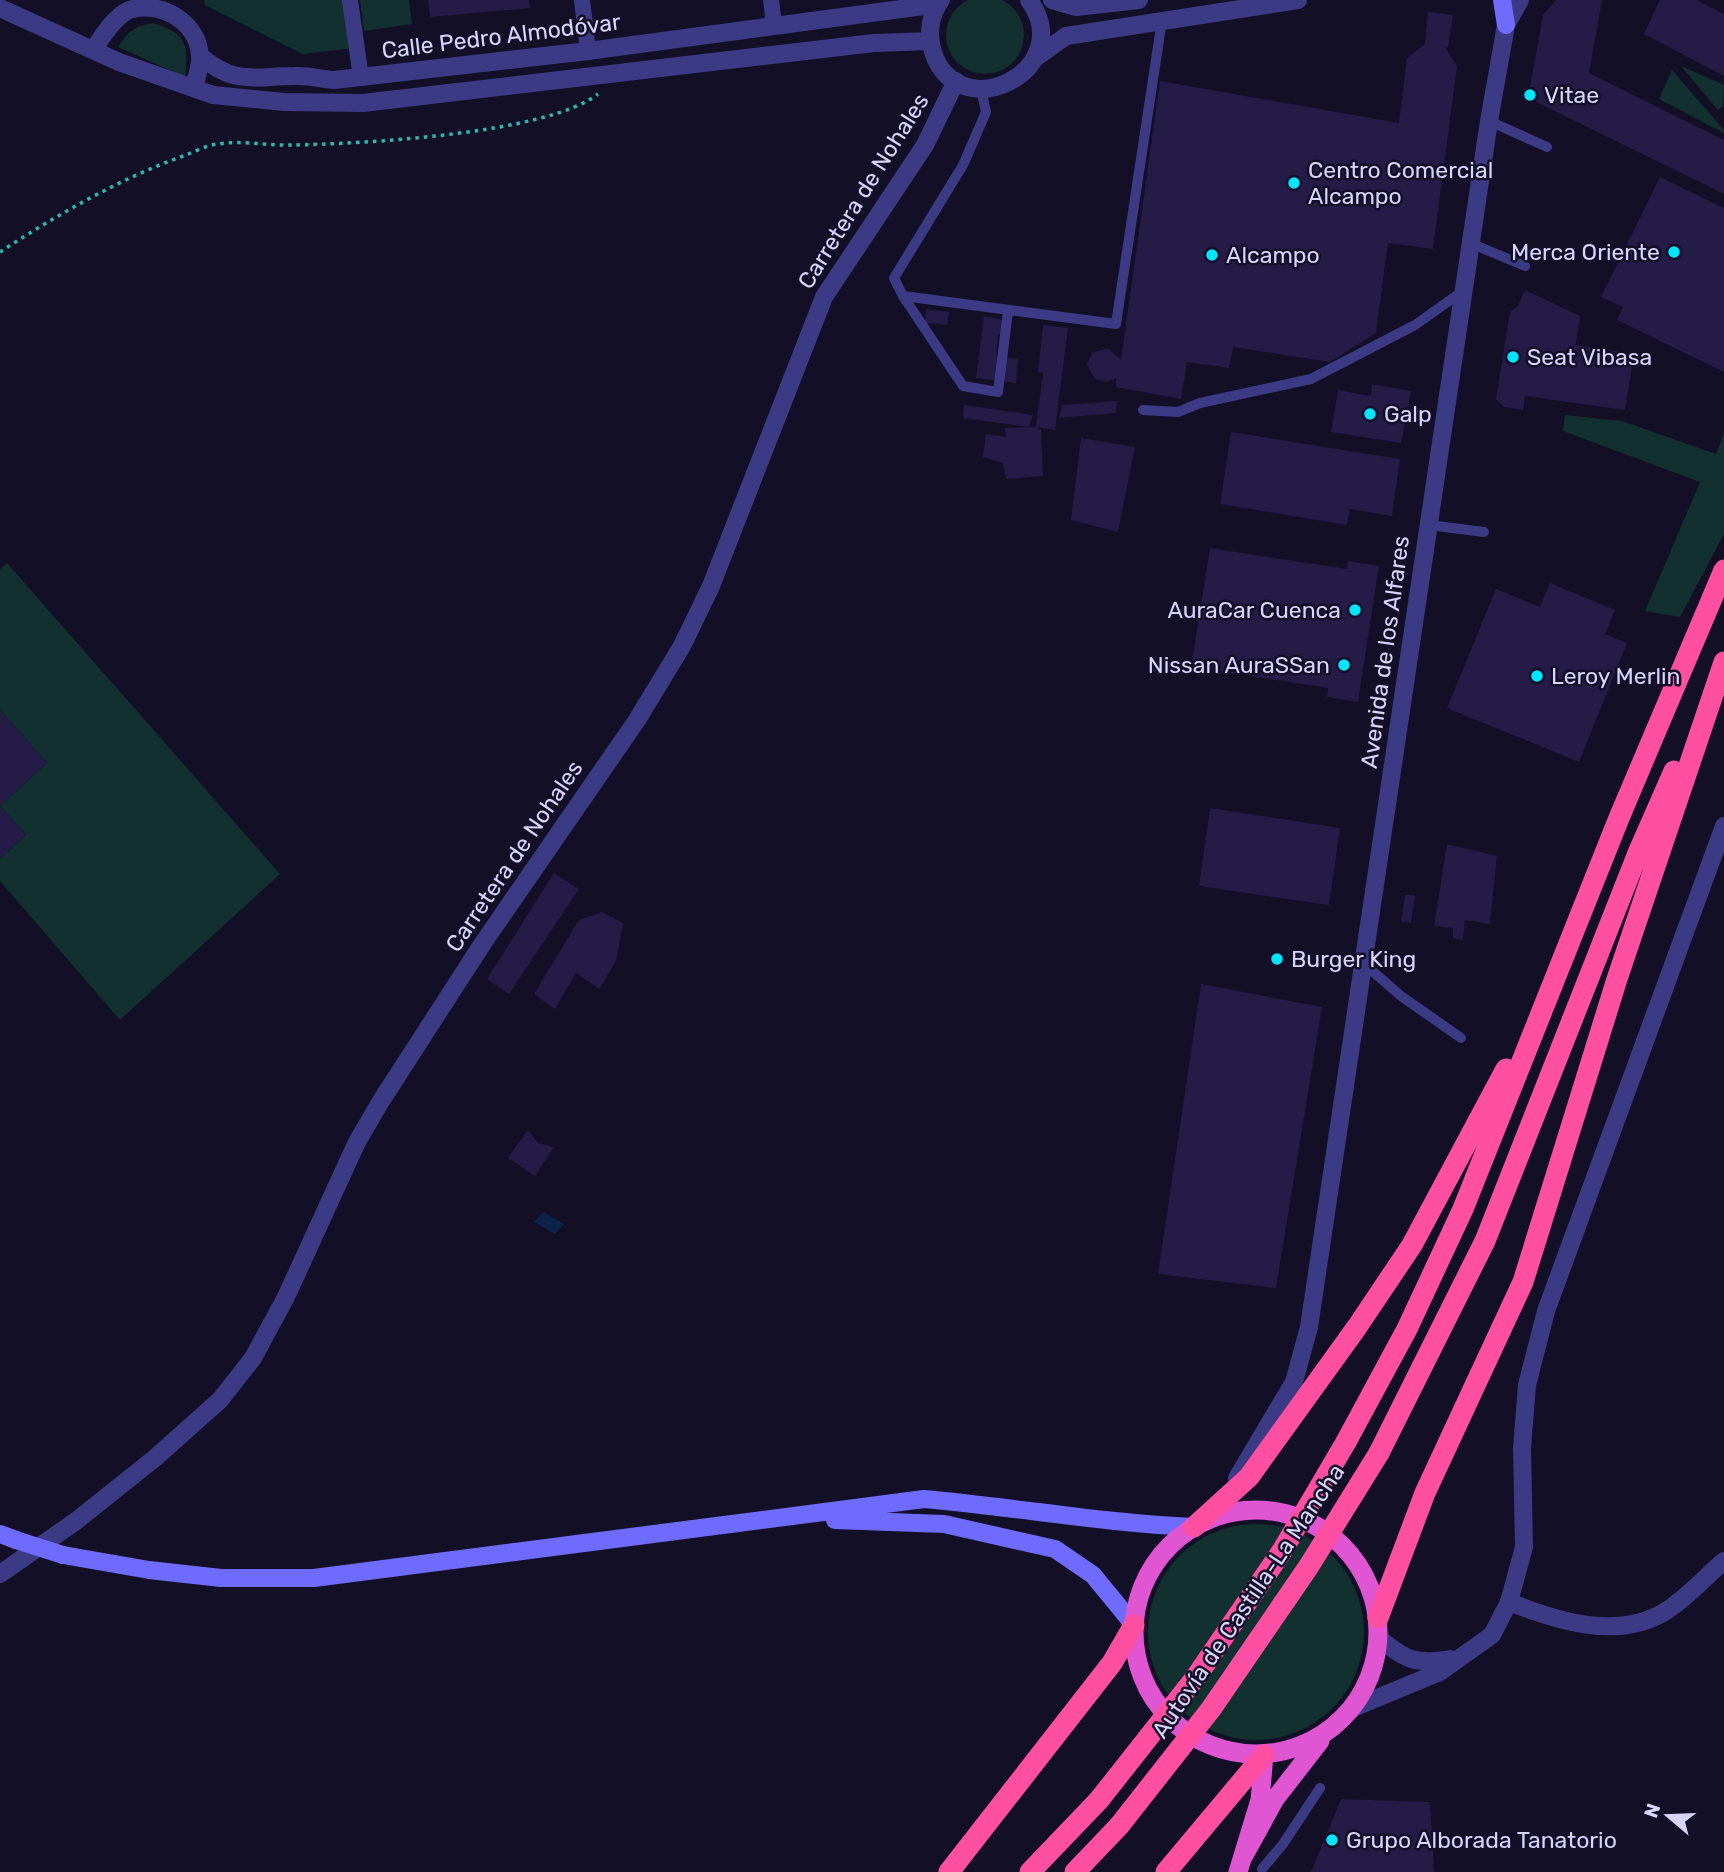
<svg xmlns="http://www.w3.org/2000/svg" width="1724" height="1872" viewBox="0 0 1724 1872" font-family="Rubik,sans-serif">
<style>
.green{fill:#12302f}
.water{fill:#0c2248}
.building{fill:#241b47}
.lines{fill:none;stroke-linecap:round;stroke-linejoin:round}
.path{stroke:#2fb8b0;stroke-width:3.5;stroke-dasharray:3.5 5;stroke-linecap:butt}
.service{stroke:#3d3a85;stroke-width:10}
.pedestrian{stroke:#3d3a85;stroke-width:16}
.minor{stroke:#3d3a85;stroke-width:18}
.tertiary{stroke:#3d3a85;stroke-width:18}
.secondary{stroke:#6f6bff;stroke-width:18}
.trunk{stroke:#e055d1;stroke-width:19}
.motorway{stroke:#ff4fa3;stroke-width:21}
.secondary-bridge{stroke:#6f6bff;stroke-width:18}
.motorway-bridge{stroke:#ff4fa3;stroke-width:21}
.poi-dot{fill:#00e5ff;stroke:#130f26;stroke-width:2.5}
.labels{text-anchor:middle;stroke-width:5;stroke-linejoin:round;paint-order:stroke}
.street-label{font-size:23px;fill:#d9d4ff;stroke:#130f26}
.poi-label{font-size:23px;fill:#d9d4ff;stroke:#130f26;text-anchor:start}
</style>
<rect width="100%" height="100%" fill="#130f26"/>
<!-- green -->
<path class="green" d="M946 35a39 39 0 1 1 78 0a39 39 0 1 1-78 0Z
M204,0H347L354,48L303,54L205,5Z
M360,0H409L412,24L364,31Z
M153,23C186,33 189,44 185,77L118,47C127,32 135,26 153,23Z
M1681,66L1724,85L1723,106L1718,110Z
M1672,70L1724,130V133L1659,99Z
M1565,415L1622,421L1716,454L1724,433V534L1680,617L1645,611L1700,482L1563,431Z
M7,563L280,874L120,1020L0,881V859L26,835L0,806L47,763L0,710V569Z
M1148 1632a108 108 0 1 1 216 0a108 108 0 1 1-216 0Z"/>
<!-- water -->
<path class="water" d="M543,1212L564,1224L555,1234L534,1222Z"/>
<!-- building -->
<path class="building" d="M428,0H529L530,8L430,17Z
M1556,0H1602L1589,73L1724,140V194L1528,98L1543,15Z
M1660,0H1696L1724,14V76L1644,34Z
M1428,12L1453,15L1448,48L1445,47L1457,66L1433,249L1388,243L1376,333L1330,362L1233,347L1229,368L1187,362L1181,399L1116,387V378L1106,382L1095,379L1087,364L1092,353L1108,348L1121,360L1160,81L1399,123L1407,58L1425,44Z
M1660,177L1724,208V372L1617,320L1623,307L1601,297Z
M1525,290L1580,316L1576,345L1634,354L1625,410L1525,396L1523,410L1504,407L1496,399L1510,312L1518,306Z
M926,309L949,312L947,325L925,323Z
M984,316L1007,321V334H998L996,357L1018,359L1016,383L976,378Z
M1043,325L1068,328L1055,430L1036,427L1041,430L1043,476L1006,479L1003,463L983,457L986,434L1006,437L1005,428L1036,427L1043,373L1038,372Z
M1372,384L1411,391L1401,443L1331,432L1338,390L1371,396Z
M1117,401L1116,413L1059,418L1062,405Z
M964,405L1033,415L1029,427L963,418Z
M1231,432L1400,459L1392,516L1350,509L1347,525L1220,504Z
M1081,438L1135,447L1118,532L1071,520Z
M1210,548L1347,569L1348,561L1379,566L1358,702L1327,697L1328,688L1191,667Z
M1550,583L1615,610L1605,634L1627,643L1579,762L1447,708L1496,589L1540,607Z
M0,710L47,763L0,806L26,835L0,859Z
M1210,808L1340,828L1329,905L1199,886Z
M1447,844L1497,856L1490,924L1465,920L1463,940L1453,938V928L1434,926Z
M554,873L579,889L509,994L487,979Z
M1405,895H1415L1411,923L1401,921Z
M602,912L623,923L616,961L599,989L576,973L555,1009L534,994L579,920Z
M1201,984L1322,1007L1276,1288L1158,1274Z
M528,1130L538,1143L554,1147L535,1176L508,1158Z
M1341,1799L1430,1802L1434,1872H1311Z"/>
<g class="lines">
<!-- path -->
<path class="path" d="M0,252C57,215 119,179 183,156C194,152 207,145 218,144C242,140 268,146 292,145C360,144 547,134 598,94"/>
<!-- service -->
<path class="service" d="M981,89L986,112L963,165L894,278L903,296L1116,324L1162,20
M1489,121L1547,147
M1470,243L1525,266
M903,296L963,386L998,392L1008,311
M1143,410L1178,412L1200,403L1311,379L1415,325L1463,291
M1429,525L1484,532
M1363,963L1401,996L1461,1038
M1262,1869L1283,1844L1320,1788"/>
<!-- pedestrian -->
<path class="pedestrian" d="M350,0L361,78
M582,0L588,51
M771,0L774,25"/>
<!-- minor -->
<path class="minor" d="M941,0C930,15 927,34 933,52C959,130 1079,70 1029,0
M1052,0L1076,7L1139,0
M0,8L119,62L213,95L284,102L363,103L874,43L930,41
M93,50C103,36 113,18 129,10C161,0 198,22 200,56C201,66 196,78 194,88
M200,56C236,86 253,76 295,76C308,75 321,79 334,80L588,51L938,4
M1034,59L1066,36L1298,0
M0,1574L76,1521L155,1458L220,1400L253,1358L286,1297L357,1142L381,1101L483,943L637,720L682,646L711,586L824,297L925,145L956,81
M1509,1602C1557,1621 1618,1641 1666,1611C1687,1598 1705,1577 1724,1561"/>
<!-- tertiary -->
<path class="tertiary" d="M1237,1478L1294,1382L1309,1327L1489,121L1506,25L1520,0
M1379,1638C1405,1660 1416,1665 1450,1659
M1353,1708L1440,1672L1492,1635L1509,1602L1524,1547L1522,1448L1527,1385L1546,1311L1724,826"/>
<!-- secondary -->
<path class="secondary" d="M1502,0L1506,25
M835,1520L944,1524L1055,1549L1093,1575L1134,1625
M0,1534L16,1540
M63,1555L149,1570L221,1578H314L924,1499C1014,1507 1103,1523 1194,1527"/>
<!-- trunk -->
<path class="trunk" d="M1134 1632a122 122 0 1 1 244 0a122 122 0 1 1-244 0Z
M1242,1859L1275,1799L1320,1741
M1238,1872L1260,1800L1264,1755"/>
<!-- motorway -->
<path class="motorway" d="M1346,1442L1407,1329L1463,1209L1619,818L1724,570
M1379,1453L1485,1241L1638,853L1674,771
M1194,1527L1249,1477L1357,1327L1412,1245L1506,1069
M1378,1618L1425,1493L1523,1282L1617,979L1724,662
M949,1872L1112,1663L1134,1625
M1030,1872L1099,1800
M1075,1872L1119,1826
M1166,1872L1264,1755"/>
<!-- secondary-bridge -->
<path class="secondary-bridge" d="M16,1540L63,1555"/>
<!-- motorway-bridge -->
<path class="motorway-bridge" d="M1099,1800L1196,1677L1282,1551L1346,1442
M1119,1826L1211,1709L1309,1566L1379,1453"/>
</g>
<!-- markers -->
<g class="poi-dot">
<circle cx="1530" cy="95" r="7"/>
<circle cx="1294" cy="183" r="7"/>
<circle cx="1674" cy="252" r="7"/>
<circle cx="1212" cy="255" r="7"/>
<circle cx="1513" cy="357" r="7"/>
<circle cx="1370" cy="414" r="7"/>
<circle cx="1355" cy="610" r="7"/>
<circle cx="1344" cy="665" r="7"/>
<circle cx="1537" cy="676" r="7"/>
<circle cx="1277" cy="959" r="7"/>
<circle cx="1332" cy="1840" r="7"/>
</g>
<g class="labels">
<!-- street labels -->
<g class="street-label">
<text transform="translate(501 36) rotate(-7)" y="8">Calle Pedro Almodóvar</text>
<text transform="translate(863 191) rotate(-58)" y="8">Carretera de Nohales</text>
<text transform="translate(1385 652) rotate(-82)" y="8">Avenida de los Alfares</text>
<text transform="translate(514 856) rotate(-56)" y="8">Carretera de Nohales</text>
<text transform="translate(1248 1601) rotate(-56)" y="8">Autovía de Castilla-La Mancha</text>
</g>
<!-- poi labels -->
<g class="poi-label">
<text x="1544" y="103">Vitae</text>
<text x="1308" y="178">Centro Comercial<tspan x="1308" dy="26">Alcampo</tspan></text>
<text x="1660" y="260" text-anchor="end">Merca Oriente</text>
<text x="1226" y="263">Alcampo</text>
<text x="1527" y="365">Seat Vibasa</text>
<text x="1384" y="422">Galp</text>
<text x="1341" y="618" text-anchor="end">AuraCar Cuenca</text>
<text x="1330" y="673" text-anchor="end">Nissan AuraSSan</text>
<text x="1551" y="684">Leroy Merlin</text>
<text x="1291" y="967">Burger King</text>
<text x="1346" y="1848">Grupo Alborada Tanatorio</text>
</g>
</g>
<!-- north arrow -->
<g transform="translate(1668 1816) rotate(289)" stroke="#130f26" stroke-width="5" paint-order="stroke">
<path d="M0-5L12 26L0 18L-12 26Z" fill="#d9d4ff"/>
<text y="-10" font-size="19" font-weight="bold" text-anchor="middle" fill="#d9d4ff">N</text>
</g>
</svg>
